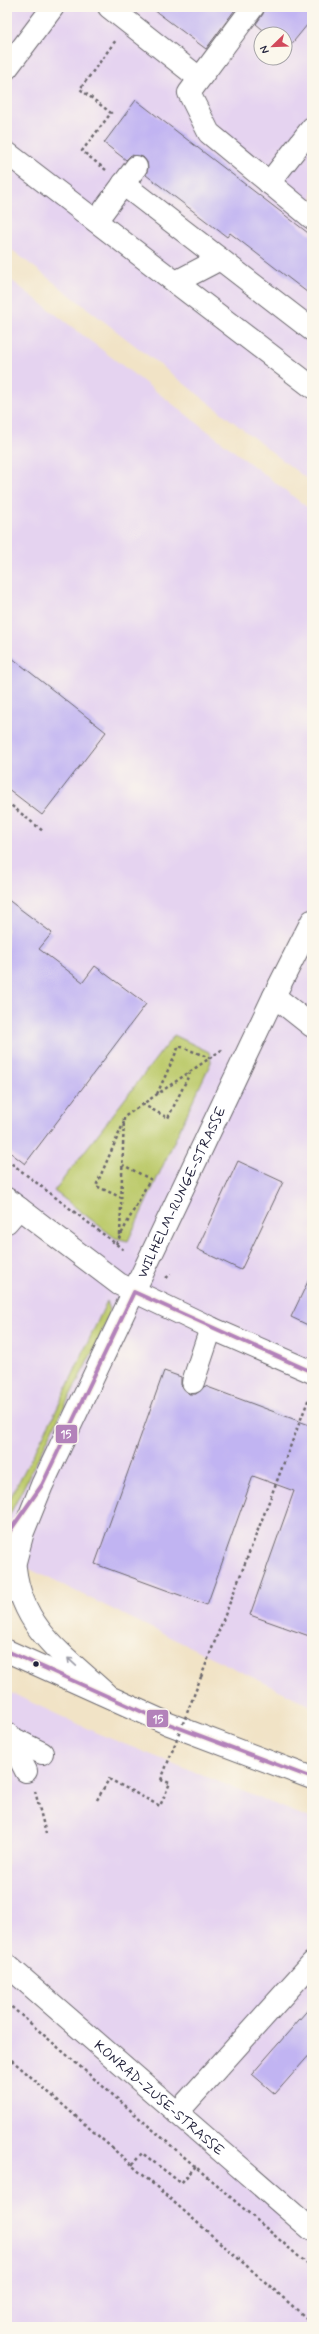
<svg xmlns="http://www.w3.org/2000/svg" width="319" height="2334" viewBox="0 0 319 2334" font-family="Mynerve,sans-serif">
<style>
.built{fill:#e5d3f0;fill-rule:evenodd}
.green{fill:#bdcb6d;stroke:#707654}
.building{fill:#c1b4f2}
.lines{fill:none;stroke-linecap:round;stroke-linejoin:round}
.minor-casing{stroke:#6a666c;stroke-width:24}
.major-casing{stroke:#6a666c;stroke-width:24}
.path{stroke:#6a666c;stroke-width:2.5;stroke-dasharray:3 3;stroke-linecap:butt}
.minor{stroke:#fff;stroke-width:22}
.major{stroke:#fff;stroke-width:22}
.path-bridge{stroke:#6a666c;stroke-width:2.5;stroke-dasharray:3 3;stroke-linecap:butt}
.bus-1-casing{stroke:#fbf7ec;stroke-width:7}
.bus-1{stroke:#b382ba;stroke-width:4}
.oneway{stroke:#9c9ca7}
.bus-dot{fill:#22223b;stroke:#fbf7ec;stroke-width:1.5}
.labels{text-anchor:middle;stroke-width:3;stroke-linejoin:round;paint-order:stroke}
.street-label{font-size:14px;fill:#22223b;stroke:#fbf7ec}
.line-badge{stroke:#fbf7ec;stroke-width:1.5}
.badge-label{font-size:11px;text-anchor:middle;font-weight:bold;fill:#fff}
</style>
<rect width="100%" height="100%" fill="#fbf7ec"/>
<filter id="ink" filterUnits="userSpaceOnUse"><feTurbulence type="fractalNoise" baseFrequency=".025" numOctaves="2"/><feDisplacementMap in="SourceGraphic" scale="8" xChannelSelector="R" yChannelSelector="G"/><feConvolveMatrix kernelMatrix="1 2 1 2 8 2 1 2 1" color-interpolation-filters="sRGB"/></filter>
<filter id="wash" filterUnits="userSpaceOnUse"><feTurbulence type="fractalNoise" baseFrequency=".012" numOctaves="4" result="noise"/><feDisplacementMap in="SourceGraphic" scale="16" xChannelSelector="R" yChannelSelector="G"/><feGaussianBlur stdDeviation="0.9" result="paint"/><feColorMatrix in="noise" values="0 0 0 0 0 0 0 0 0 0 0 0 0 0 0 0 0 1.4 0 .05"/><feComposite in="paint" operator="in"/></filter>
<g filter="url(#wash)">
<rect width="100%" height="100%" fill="#f1e3c6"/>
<!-- built -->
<path class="built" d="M7,7H312V483L7,246ZM261,34H285V58H261Z
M7,277L312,511V1706L7,1558Z
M7,1691L99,1734L312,1819V2327H7Z"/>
<!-- green -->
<path class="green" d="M174,1035L209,1052L211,1062L128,1241L115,1238L54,1191Z
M107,1301L110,1310L101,1335L7,1520V1504L55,1413Z"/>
<g id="blocks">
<!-- building -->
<path class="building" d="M150,7H237L206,49Z
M265,7H312V19L285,52V34H268L256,24L263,14Z
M136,100L312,236V296L230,233L227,237L146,175L148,168L147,162L143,157L131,155L126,160L104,143Z
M7,654L106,732L42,815L7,788Z
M7,899L52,933L39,949L83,982L95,966L146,1004L25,1164L7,1150Z
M238,1161L283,1182L241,1270L197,1249Z
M312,1273V1327L291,1317Z
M164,1371L181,1377V1385L189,1394H196L205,1386L312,1426V1637L250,1615L294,1491L253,1476L207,1605L95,1564Z
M312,2005V2052L275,2094L252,2074Z"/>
</g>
</g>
<g filter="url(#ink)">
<use href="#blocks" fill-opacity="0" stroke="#6a666c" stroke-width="1"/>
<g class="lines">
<defs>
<g id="minor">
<path d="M109,7L199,78"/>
<path d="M253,7L189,93L209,133L312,218"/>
<path d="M7,68L53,7"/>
<path d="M7,153L312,387"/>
<path d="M269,183L312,128"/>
<path d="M123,184L312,330"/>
<path d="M96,221L136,167"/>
<path d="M176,282L220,259"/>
<path d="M274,996L312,1026"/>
<path d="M7,1199L119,1284L211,1328L312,1372"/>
<path d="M7,1222L19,1208"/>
<path d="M193,1382L211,1328"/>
<path d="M15,1568C22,1629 64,1655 106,1694"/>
<path id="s1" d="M7,1592L23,1532L42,1485L274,996L312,921"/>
<path d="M7,1734L8,1736L42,1753"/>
<path d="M8,1736L26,1771"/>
<path id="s2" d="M7,1965L312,2230"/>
<path d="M177,2113L312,1963"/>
</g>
<path id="major" d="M7,1651L169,1724L312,1778"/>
</defs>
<!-- minor casing -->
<use href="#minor" class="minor-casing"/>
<!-- major casing -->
<use href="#major" class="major-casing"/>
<!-- path -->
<path class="path" d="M106,170L82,151L111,113L80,89L116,40
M7,802L44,832
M157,1094L179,1046L210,1058
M142,1104L168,1118L190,1073
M7,1160L125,1251
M122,1198L96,1186L124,1122
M120,1235L124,1117L223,1049
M116,1244L150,1179L123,1165
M166,1278L171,1274
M201,1677L311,1393
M7,1685L8,1686
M35,1791L46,1834
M97,1800L109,1779L160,1806L170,1783L161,1780
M7,2003L312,2268
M7,2056L312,2323
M132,2165L142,2153L181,2183L196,2166"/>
<!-- minor -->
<use href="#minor" class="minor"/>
<!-- major -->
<use href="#major" class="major"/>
<!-- path-bridge -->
<path class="path-bridge" d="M161,1780L201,1677"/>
<defs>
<path id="bus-1" d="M7,1535L42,1485L134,1292L312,1372
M7,1651L169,1724L312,1778"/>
</defs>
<!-- bus-1 casing -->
<use href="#bus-1" class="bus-1-casing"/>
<!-- bus-1 -->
<use href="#bus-1" class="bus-1"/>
</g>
<!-- one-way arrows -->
<defs><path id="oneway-shaft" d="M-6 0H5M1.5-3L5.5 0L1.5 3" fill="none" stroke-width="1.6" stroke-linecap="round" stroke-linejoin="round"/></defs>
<use class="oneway" href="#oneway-shaft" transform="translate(72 1662) rotate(-137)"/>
</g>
<!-- markers -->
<circle class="bus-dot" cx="36" cy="1664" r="3.5"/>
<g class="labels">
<!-- street labels -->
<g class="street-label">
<text dy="5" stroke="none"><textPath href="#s1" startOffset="437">WILHELM-RUNGE-STRASSE</textPath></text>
<text dy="5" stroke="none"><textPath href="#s2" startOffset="202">KONRAD-ZUSE-STRASSE</textPath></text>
</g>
</g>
<g class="line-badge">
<rect x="55" y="1424" width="23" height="20" rx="4" fill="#b382ba"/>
<rect x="146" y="1709" width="23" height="19" rx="4" fill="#b382ba"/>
</g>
<g class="badge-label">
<text x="66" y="1438">15</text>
<text x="158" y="1723">15</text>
</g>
<!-- margin -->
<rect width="319" height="2334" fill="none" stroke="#fbf7ec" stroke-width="24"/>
<!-- north arrow -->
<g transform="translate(273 46) rotate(247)"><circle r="19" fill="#fbf7ec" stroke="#a4a2a5"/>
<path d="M0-3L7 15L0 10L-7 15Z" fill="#d1495b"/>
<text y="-6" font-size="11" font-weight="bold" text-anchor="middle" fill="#22223b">N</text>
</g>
</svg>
